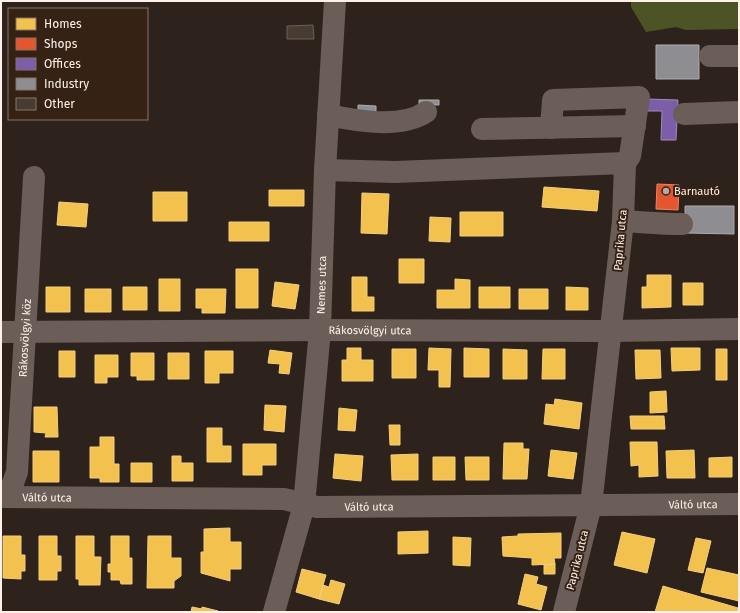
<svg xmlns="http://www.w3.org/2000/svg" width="740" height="613" viewBox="0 0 740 613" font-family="'Fira Sans',sans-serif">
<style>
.forest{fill:#4c5425}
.homes{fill:#f2c14e;stroke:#f6cf7c}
.shops{fill:#e4572e;stroke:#ec8566}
.offices{fill:#7b5ea7;stroke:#a38abb}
.industry{fill:#8d8d92;stroke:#afabac}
.building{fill:#483b31;stroke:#69605a}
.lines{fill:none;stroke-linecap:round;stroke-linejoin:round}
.minor{stroke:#6b5d58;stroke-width:22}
.poi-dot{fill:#b6a9a1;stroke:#352214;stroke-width:1.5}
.labels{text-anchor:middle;stroke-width:4;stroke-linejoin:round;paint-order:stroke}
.poi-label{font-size:11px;fill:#fff1e9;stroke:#352214;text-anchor:start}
.street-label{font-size:11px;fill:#fff1e9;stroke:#352214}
</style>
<rect width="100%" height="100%" fill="#2d231c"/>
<!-- forest -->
<path class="forest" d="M631,1H739V29L686,30L676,27L646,32L631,7Z"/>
<!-- homes -->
<path class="homes" d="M544,187L599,191L597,211L542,207Z
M269,190H304V206H269Z
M153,192H187V221H153Z
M362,193L389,194L387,234L361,233Z
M59,202L88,204L86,227L57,225Z
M460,212H503V236H460Z
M430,217L451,218L450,242L429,241Z
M229,222H269V241H229Z
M399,259H424V283H399Z
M236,269H258V308H236Z
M647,275H671V307L642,308V287H647Z
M352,277H367V297H374V311H352Z
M159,279H180V311H159Z
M455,279L470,280V308H437V290H455Z
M275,282L299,285L295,309L272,306Z
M683,283H703V305H683Z
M46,287H70V312H46Z
M123,287H147V310H123Z
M479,287H510V308H479Z
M566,287L588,288V310H566Z
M85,289H111V312H85Z
M196,289H226L225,313H202V308H196Z
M519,289H548V309H519Z
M347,348H361V360H373V381H342V360H347Z
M429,348L451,349L450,387H439V370H428Z
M464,348L489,349V377H464Z
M671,348H700V370L672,371Z
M392,349H416V378H392Z
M503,349L527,350V379H503Z
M543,349H565V379H542Z
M716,349H727V380H716Z
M270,350L292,353L289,374L279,373L280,364L268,363Z
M635,350H660L661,378L636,379Z
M59,351H75V377H59Z
M205,351H233V373H219V383H205Z
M131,353H154V380H137V376H131Z
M168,353H189V379H168Z
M95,355H118V377H107V383H95Z
M666,391L667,412L650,413V392Z
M555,399L582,403L579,429L544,424L546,404L554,405Z
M265,405L286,406L284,432L264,430Z
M34,407H57L58,437H45L46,433L34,432Z
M339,408L357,410L355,431L338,430Z
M630,416H664L665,429H631Z
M389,425H400V445H390Z
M207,428H222V446H231V462H207Z
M100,437H114V464H119V482H100V478H90V447H100Z
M630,442H657L658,476L639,477V465L631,466Z
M504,443H523V449H529L527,479H503Z
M243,444H276V465H262V475H243Z
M551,450L577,453L573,479L548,476Z
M694,450L695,478H667L666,451Z
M33,451H59V482H33Z
M335,454L363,456L361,481L333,478Z
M418,454V480H392L391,455Z
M172,456H181V463H193V481H172Z
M433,457H455V480H433Z
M465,457H489V480H466Z
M732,457V477H709V458Z
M131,463H152V482H131Z
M230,528V542H241V569H230V581L201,573V552H204V529Z
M428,531V553L398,554V532Z
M622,532L655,539L647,573L614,565Z
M561,533V558H554L555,564L532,565V558L503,556L502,537L518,536V534Z
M3,536H21V555H25V571H21V579L3,578Z
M39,536H57V556H61V571H57V580H39Z
M76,536H94V557H101L100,585H79V579H76Z
M111,536H129V558H132V584H121L120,580H111V572H108V564H111Z
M148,536H171V558H181V576L174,581V588H147Z
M453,537L471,538L470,566L453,565Z
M696,538L711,541L703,573L688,570Z
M555,564V574H544V565Z
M707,568L739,575V601L701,592Z
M302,569L326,575L319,599L296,592Z
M525,574L538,577L536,584L547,587L541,610L518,604Z
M331,580L345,584L339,604L319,599L323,585L329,587Z
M663,586L738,608L737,612H655Z
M192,607L202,609V607L218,611L191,612Z"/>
<!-- shops -->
<path class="shops" d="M657,184L679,185L678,210L656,209Z"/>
<!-- offices -->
<path class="offices" d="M647,99L678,100L676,140H661L662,111H647Z"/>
<!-- industry -->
<path class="industry" d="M656,45H699V79H656Z
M419,100H439V105H419Z
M358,105L376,106V113L358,112Z
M685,206H734V234L685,233Z"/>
<!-- building -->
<path class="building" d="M313,25L314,39H287V26Z"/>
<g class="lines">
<!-- minor -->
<g class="minor">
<path d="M710,56H739"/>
<path d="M684,114L739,112"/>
<path d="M328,115C357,121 401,129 426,112"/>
<path d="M551,128L553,100L639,97L630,156L625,163"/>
<path d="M482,129L635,126"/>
<path d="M325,170L395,172L625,163L623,221L591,505L564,612"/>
<path d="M623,221C642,222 662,224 682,224"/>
<path id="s1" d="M1,332L320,330L611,331L739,329"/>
<path id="s2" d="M1,497L284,499L317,507L739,504"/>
<path id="s3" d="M8,497L17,472L34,177"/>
<path id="s4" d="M274,612L304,505L320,330L325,170L335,1"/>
</g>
</g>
<!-- markers -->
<circle class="poi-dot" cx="666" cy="191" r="4"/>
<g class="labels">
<!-- poi labels -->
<g class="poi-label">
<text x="674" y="195">Barnautó</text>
</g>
<!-- street labels -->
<g class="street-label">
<text transform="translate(620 240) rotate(-85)" y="4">Paprika utca</text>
<text dy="4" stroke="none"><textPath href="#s4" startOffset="332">Nemes utca</textPath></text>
<text dy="4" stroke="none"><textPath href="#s1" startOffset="369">Rákosvölgyi utca</textPath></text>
<text dy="4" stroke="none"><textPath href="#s3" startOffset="161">Rákosvölgyi köz</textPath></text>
<text dy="4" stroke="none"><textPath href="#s2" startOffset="46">Váltó utca</textPath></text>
<text dy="4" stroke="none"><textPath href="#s2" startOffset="693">Váltó utca</textPath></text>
<text dy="4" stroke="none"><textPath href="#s2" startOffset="369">Váltó utca</textPath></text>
<text transform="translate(577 560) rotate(-76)" y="4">Paprika utca</text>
</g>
</g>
<!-- border -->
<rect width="740" height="613" fill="none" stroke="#fff1e9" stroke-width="4"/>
<!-- legend -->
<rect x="8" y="8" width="140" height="112" fill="#352214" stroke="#867569"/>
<rect x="16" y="18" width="20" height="12" fill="#f2c14e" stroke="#867569"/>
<text x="44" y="28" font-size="12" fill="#fff1e9">Homes</text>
<rect x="16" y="38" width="20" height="12" fill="#e4572e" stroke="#867569"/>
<text x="44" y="48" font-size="12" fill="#fff1e9">Shops</text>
<rect x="16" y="58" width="20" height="12" fill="#7b5ea7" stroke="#867569"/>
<text x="44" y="68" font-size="12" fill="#fff1e9">Offices</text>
<rect x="16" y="78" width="20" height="12" fill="#8d8d92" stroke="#867569"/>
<text x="44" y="88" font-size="12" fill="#fff1e9">Industry</text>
<rect x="16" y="98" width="20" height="12" fill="#483b31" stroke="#867569"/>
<text x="44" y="108" font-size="12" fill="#fff1e9">Other</text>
</svg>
